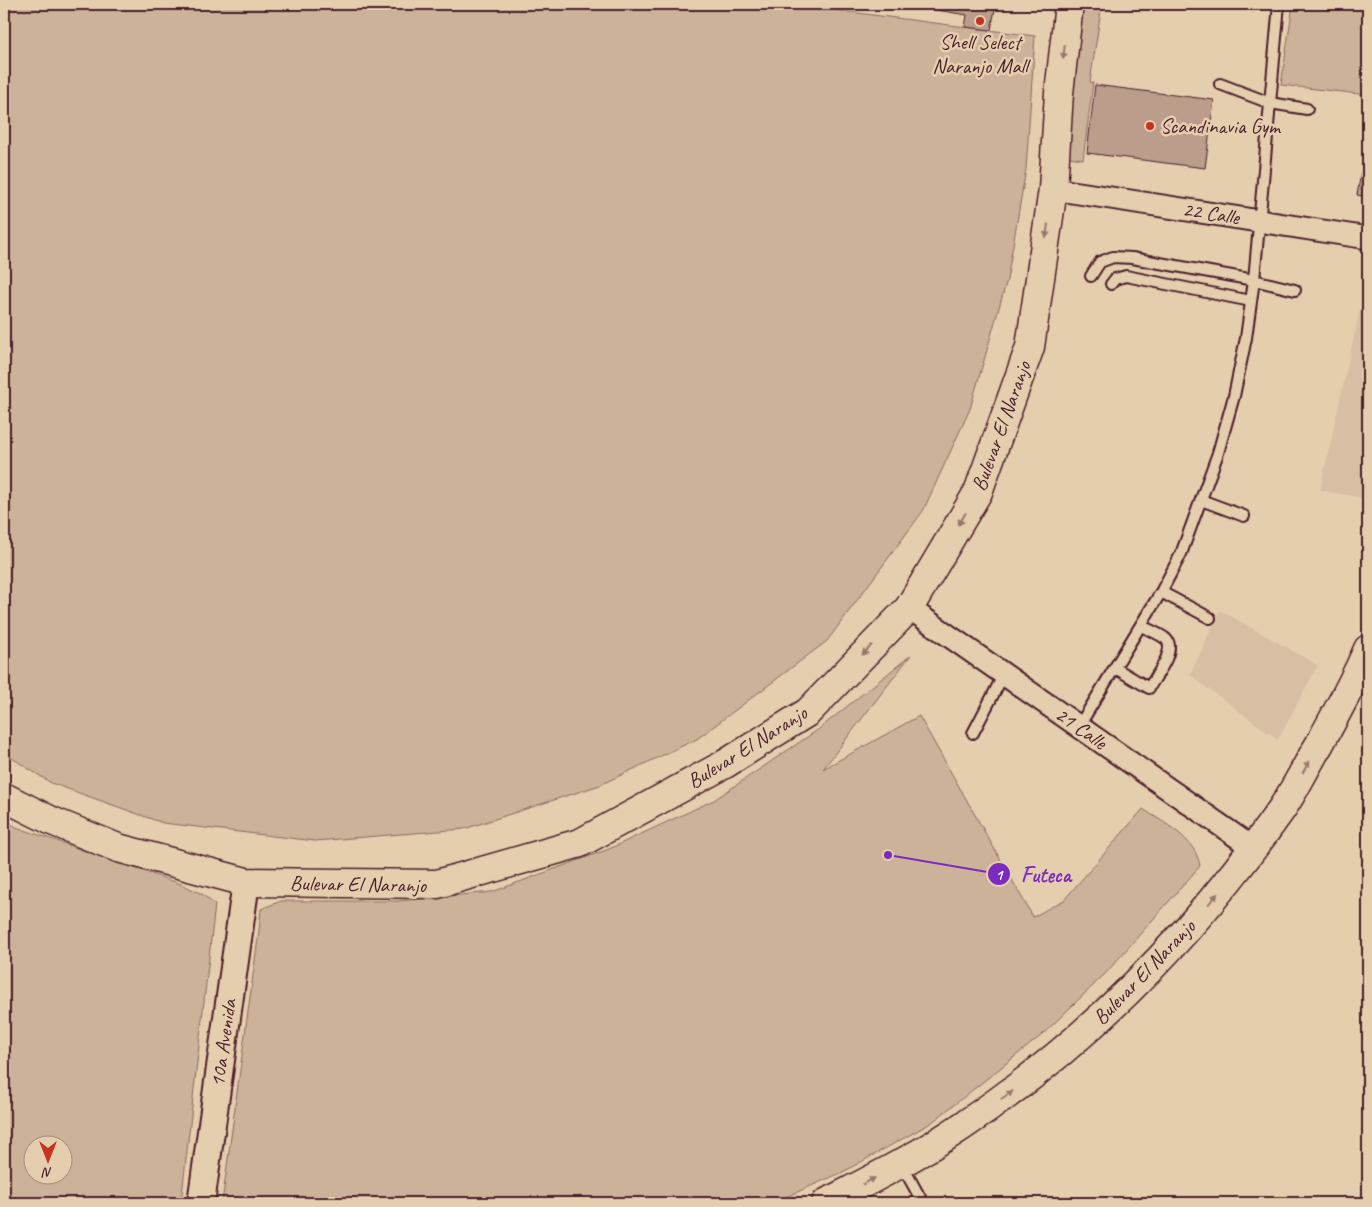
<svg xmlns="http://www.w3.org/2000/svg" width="1372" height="1207" viewBox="0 0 1372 1207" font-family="Caveat,sans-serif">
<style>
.built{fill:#d8bfa3}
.green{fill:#ccb299;stroke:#8b6862;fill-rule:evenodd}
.building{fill:#ba9d8a;stroke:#4a1f2b}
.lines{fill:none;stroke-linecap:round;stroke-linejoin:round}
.service-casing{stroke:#4a1f2b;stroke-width:14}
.minor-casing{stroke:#4a1f2b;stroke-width:25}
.tertiary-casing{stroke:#4a1f2b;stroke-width:30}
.primary-casing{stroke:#4a1f2b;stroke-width:31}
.service{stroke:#e5ceae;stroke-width:10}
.minor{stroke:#e5ceae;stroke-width:21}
.tertiary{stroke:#e5ceae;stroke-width:26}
.primary{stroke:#e5ceae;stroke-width:28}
.oneway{fill:#98766c}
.poi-dot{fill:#c8321e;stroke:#e5ceae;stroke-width:2}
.labels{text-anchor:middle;stroke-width:5;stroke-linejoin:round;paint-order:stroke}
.poi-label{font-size:21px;fill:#4a1f2b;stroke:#e5ceae}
.street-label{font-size:21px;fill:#4a1f2b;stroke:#e5ceae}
.leader{fill:none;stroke:#7b2cbf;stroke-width:2}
.callout-dot{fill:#7b2cbf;stroke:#e5ceae;stroke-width:2}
.mark-label{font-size:15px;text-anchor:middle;font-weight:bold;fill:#fff}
.callout-label{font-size:22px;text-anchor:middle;font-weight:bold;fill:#7b2cbf;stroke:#e5ceae;stroke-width:5;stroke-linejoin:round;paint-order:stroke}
</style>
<rect width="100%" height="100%" fill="#e5ceae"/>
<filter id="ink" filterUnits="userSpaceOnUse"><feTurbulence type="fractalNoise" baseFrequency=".02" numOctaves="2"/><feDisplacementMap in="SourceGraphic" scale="10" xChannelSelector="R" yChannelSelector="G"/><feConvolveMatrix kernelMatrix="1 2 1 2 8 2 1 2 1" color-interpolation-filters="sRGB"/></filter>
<g filter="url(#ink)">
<!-- built -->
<path class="built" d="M1361,304H1368V499L1320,490Z
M1220,610L1318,665L1278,740L1190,675Z"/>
<!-- green -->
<path class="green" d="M4,4H811V7L1035,36L1026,169L1007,280L970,409L923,511L827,641L697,739L600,785L464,829L315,841L163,823L51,783L4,753Z
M1082,4H1102L1090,82L1093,83L1083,159L1062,156Z
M1293,4H1368V95L1281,85Z
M911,655L823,769L919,716L1033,917L1064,900L1143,809C1165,824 1195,837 1200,866L1105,974L1042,1035L931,1123L843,1172L772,1203H222L259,931L261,909L281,901H398L492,892L609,849L714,800L819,729Z
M4,819L16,827L181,884L202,894L215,905L181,1203H4ZM32,1144H62V1174H32Z"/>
<!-- building -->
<path class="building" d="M880,4H899V9L879,7Z
M900,4H996L991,30L965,27L967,15Z
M1095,85L1214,100L1205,168L1087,153Z
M1368,134V197L1357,195Z"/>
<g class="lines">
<defs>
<path id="service" d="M1220,84L1270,103L1307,109
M1091,276L1100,262L1113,257L1132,258L1254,280L1295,290
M1111,284L1115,279L1126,276L1251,301
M1201,500L1244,516
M1161,592L1210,618
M1115,668L1149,688C1155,677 1177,650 1166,639C1160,634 1149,630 1142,626
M1079,726L1161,592L1181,554L1218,453L1234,396L1246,338L1254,280L1279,4
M973,733L1004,674
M902,1165L923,1203"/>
<path id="minor" d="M1053,189L1368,238
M909,608L1253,848"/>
<path id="tertiary" d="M201,1203L246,882"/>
<path id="primary" d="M4,797L52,821L118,848L246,882L437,884L580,843L725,764L808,712L909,608L978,492L1030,347L1053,189L1059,93L1069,4
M826,1203C872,1179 918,1156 961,1127C1087,1043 1194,934 1281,810C1295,790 1306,766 1319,745C1336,714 1354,682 1368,649"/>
</defs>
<!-- service casing -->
<use href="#service" class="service-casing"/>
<!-- minor casing -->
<use href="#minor" class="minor-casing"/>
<!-- tertiary casing -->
<use href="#tertiary" class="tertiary-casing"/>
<!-- primary casing -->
<use href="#primary" class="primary-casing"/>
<!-- service -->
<use href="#service" class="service"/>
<!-- minor -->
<use href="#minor" class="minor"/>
<!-- tertiary -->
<use href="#tertiary" class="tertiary"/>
<!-- primary -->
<use href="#primary" class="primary"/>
</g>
<!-- one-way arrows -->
<defs><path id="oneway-solid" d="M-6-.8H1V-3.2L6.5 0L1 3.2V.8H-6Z" transform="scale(1.25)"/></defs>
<g class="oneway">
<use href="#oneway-solid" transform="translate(1064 52) rotate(96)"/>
<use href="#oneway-solid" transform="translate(1047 231) rotate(98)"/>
<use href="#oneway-solid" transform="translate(962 519) rotate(121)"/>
<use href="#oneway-solid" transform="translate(867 650) rotate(134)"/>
<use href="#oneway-solid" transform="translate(1306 767) rotate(-60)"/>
<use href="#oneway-solid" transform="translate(1213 899) rotate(-49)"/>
<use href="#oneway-solid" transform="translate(1007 1095) rotate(-35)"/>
<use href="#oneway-solid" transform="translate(869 1181) rotate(-28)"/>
</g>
</g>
<!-- markers -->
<g class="poi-dot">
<circle cx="980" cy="21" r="5"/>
<circle cx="1150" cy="126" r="5"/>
</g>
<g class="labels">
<!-- poi labels -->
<g class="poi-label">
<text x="980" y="49">Shell Select<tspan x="980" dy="24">Naranjo Mall</tspan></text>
<text x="1160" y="133" text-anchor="start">Scandinavia Gym</text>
</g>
<!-- street labels -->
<g class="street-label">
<text transform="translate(1211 213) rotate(9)" y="7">22 Calle</text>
<text transform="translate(1001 426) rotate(-70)" y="7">Bulevar El Naranjo</text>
<text transform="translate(1081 728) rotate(35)" y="7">21 Calle</text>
<text transform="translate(747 747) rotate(-32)" y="7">Bulevar El Naranjo</text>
<text transform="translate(358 884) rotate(1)" y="7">Bulevar El Naranjo</text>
<text transform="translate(1144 972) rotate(-46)" y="7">Bulevar El Naranjo</text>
<text transform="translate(223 1043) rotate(-82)" y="7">10a Avenida</text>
</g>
</g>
<!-- callouts -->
<path class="leader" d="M888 855L999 874"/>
<g class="callout-dot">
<circle cx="888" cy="855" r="5"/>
<circle cx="999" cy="874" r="12"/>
</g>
<g class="mark-label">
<text x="999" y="880">1</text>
</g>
<g class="callout-label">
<text x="1046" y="882">Futeca</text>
</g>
<!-- margin -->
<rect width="1372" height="1207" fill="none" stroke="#e5ceae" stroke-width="20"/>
<rect x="10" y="10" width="1352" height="1187" fill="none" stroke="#4a1f2b" stroke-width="2" filter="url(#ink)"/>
<!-- north arrow -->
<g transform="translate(48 1160) rotate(180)"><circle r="24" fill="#e5ceae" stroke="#a7887a"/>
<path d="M0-4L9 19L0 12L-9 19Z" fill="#c8321e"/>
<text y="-8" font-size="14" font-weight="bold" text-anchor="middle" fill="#4a1f2b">N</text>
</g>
</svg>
